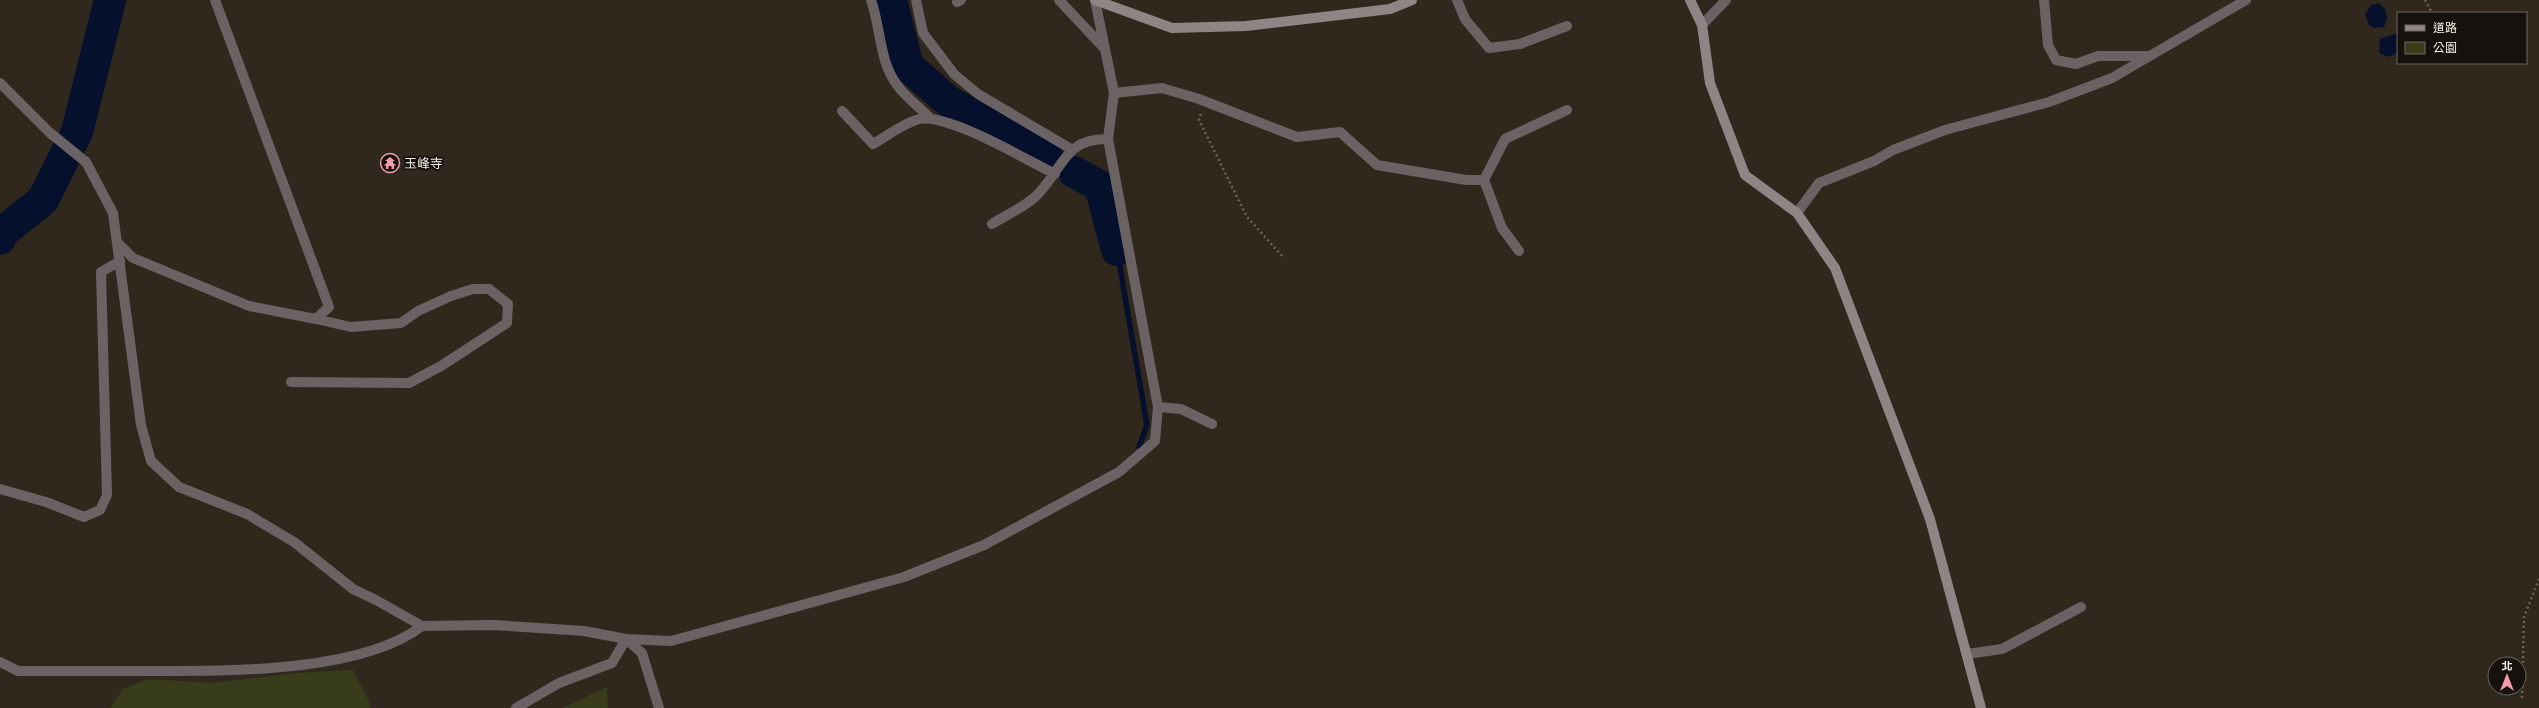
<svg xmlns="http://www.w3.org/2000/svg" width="2539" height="708" viewBox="0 0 2539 708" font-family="Overpass,'Noto Sans TC',sans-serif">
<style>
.green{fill:#393c1a}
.water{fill:#05102c}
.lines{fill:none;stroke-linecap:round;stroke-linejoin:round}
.stream{stroke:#05102c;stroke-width:5.5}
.river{stroke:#05102c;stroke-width:32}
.path{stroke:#6c645a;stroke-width:2.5;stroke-dasharray:2 3;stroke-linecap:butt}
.lane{stroke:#6b6363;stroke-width:10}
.street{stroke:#6b6363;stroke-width:10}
.secondary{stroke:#908484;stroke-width:10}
.labels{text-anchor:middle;stroke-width:3.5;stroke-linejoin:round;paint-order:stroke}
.poi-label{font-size:13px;fill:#f3ede6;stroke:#15110c;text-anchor:start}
</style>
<rect width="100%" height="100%" fill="#30271d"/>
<!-- green -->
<path class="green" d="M353,670L369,701L370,708H110L123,689L149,679L212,683L296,673Z
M607,687L608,708H562Z"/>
<!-- water -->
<path class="water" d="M2379,3L2385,9L2387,18L2384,27L2374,28L2369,25L2365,14L2371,5Z
M2398,33V53L2389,57L2379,53L2380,39Z"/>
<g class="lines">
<!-- stream -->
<path class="stream" d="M1117,250L1147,425L1139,447"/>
<!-- river -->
<path class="river" d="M891,0L908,66L948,101L1048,157
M1074,172L1100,186L1117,250
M0,239L3,232L43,200L77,132L110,0"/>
<!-- path -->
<path class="path" d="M2425,0L2432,13
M1201,114L1199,120L1247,217L1283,257
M2522,698L2524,617L2539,579"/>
<!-- lane -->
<path class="lane" d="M871,0C881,28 879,61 897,85C905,97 920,107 930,118
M916,0L923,33L954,74L978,94L1071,149
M1059,0L1105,49
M1457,0L1465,19L1489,48L1520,44L1567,26
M2044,0L2048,45L2056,60L2076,64L2098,56H2146
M957,2L961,0
M1702,25L1726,0
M1114,93L1162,88L1199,99L1297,137L1340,132L1377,165L1466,180H1484L1505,139L1567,110
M842,111L873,144C887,136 901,125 916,120C942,109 1028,161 1055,174
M1484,180L1502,228L1519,251
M1797,213L1819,183L1874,161L1893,150L1945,130L2049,102L2112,78L2246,0
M992,224C1006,215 1023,208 1035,197C1063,171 1063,138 1108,139
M117,242L133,258L249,306L316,319L329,307L215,0
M291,382L409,383L441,366L507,323L508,304L489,289H473L451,296L418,311L401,323L351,327L316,319
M1158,407L1181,409L1212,424
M0,489L46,502L84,517L100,510L107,495L101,272L120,261
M1967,654L2002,649L2081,607
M0,662L18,671C62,671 107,671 151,671C226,671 361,673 422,626
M516,708L559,683L612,663L626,639"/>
<!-- street -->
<path class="street" d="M0,83L49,132L86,162L113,213L141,425L151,461L179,487L247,514L294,542L353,589L376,600L422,626L494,625L584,631L626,639L671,641L904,577L984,545L1119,472L1155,441L1158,407L1108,139L1114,93L1095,0
M626,639L642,653L659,708"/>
<!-- secondary -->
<path class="secondary" d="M1095,0L1172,28L1246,26L1390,9L1412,0
M1690,0L1702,25L1710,83L1745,175L1797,213L1835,268L1930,519L1981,708"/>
</g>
<!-- icons -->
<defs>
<symbol id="temple-ring" viewBox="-11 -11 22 22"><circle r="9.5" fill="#15110c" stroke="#f29aaf" stroke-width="1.5"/><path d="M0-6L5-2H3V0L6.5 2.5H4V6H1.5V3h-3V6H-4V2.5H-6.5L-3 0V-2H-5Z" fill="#f29aaf"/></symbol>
</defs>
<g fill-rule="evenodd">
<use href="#temple-ring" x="379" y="152" width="22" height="22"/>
</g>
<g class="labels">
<!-- poi labels -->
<g class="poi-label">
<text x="404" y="168">玉峰寺</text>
</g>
</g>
<!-- legend -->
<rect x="2397" y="12" width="130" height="52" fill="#15110c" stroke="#6e6963"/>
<rect x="2405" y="25" width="20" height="6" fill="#908484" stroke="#6e6963"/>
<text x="2433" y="32" font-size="12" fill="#f3ede6">道路</text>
<rect x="2405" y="42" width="20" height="12" fill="#393c1a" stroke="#6e6963"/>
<text x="2433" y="52" font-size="12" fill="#f3ede6">公園</text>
<!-- north arrow -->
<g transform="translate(2507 676)"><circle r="19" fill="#15110c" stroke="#6e6963"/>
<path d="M0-3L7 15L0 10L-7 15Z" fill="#f29aaf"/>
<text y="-6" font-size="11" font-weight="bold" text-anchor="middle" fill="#f3ede6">北</text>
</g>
</svg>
